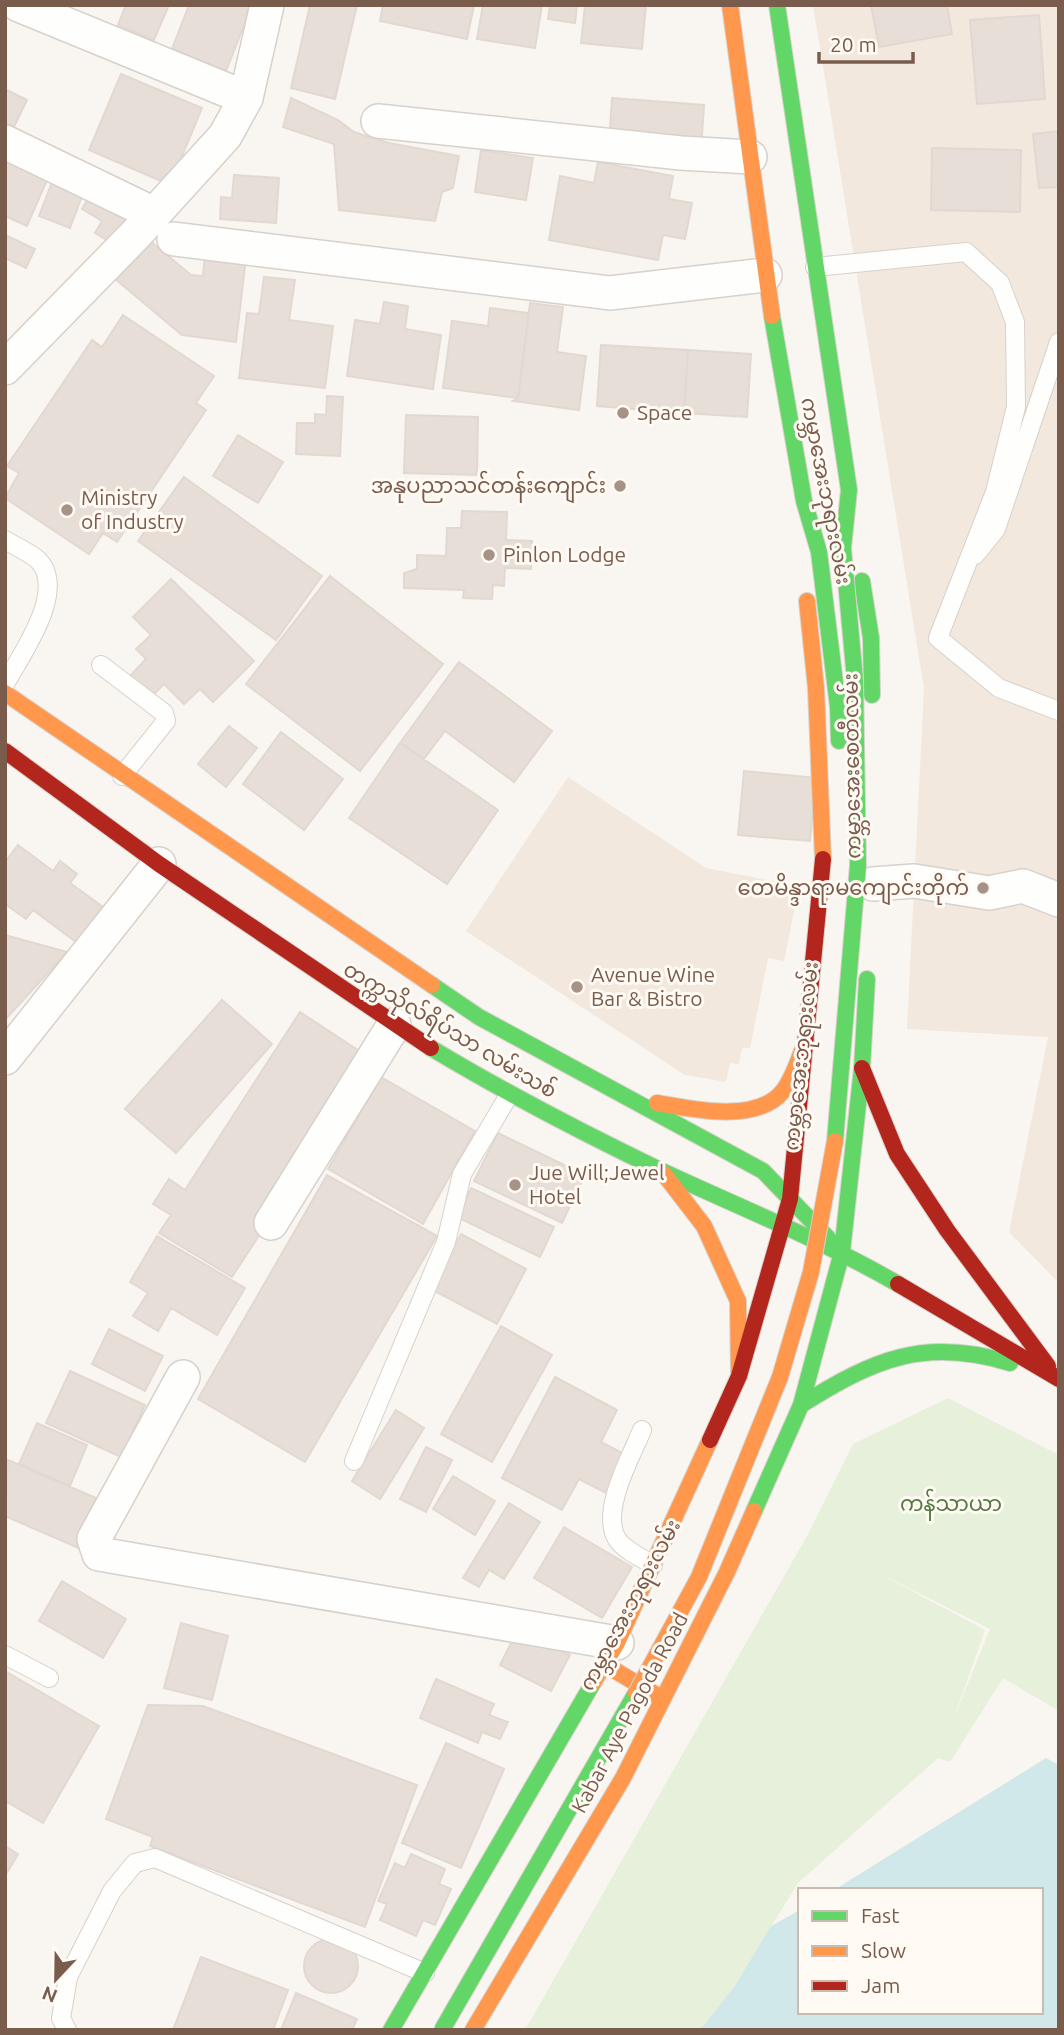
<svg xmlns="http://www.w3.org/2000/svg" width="1064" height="2035" viewBox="0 0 1064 2035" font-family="Ubuntu,'Noto Sans Myanmar',sans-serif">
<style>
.residential{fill:#f2e8de}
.green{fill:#e7f0db;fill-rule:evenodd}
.water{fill:#d0e8ea}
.building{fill:#e6ded7;stroke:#e2d8d2;stroke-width:2}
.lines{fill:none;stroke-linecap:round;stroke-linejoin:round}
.lane-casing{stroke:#d7d1cb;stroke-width:20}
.street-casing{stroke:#d7d1cb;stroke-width:36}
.fast-casing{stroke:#d9d2cb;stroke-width:18}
.slow-casing{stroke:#d9d2cb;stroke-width:18}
.jam-casing{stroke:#d9d2cb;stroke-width:18}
.lane{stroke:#fefefd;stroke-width:18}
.street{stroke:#fefefd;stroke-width:33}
.fast{stroke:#63d668;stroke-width:16}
.slow{stroke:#ff974d;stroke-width:16}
.jam{stroke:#b3261e;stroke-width:16}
.fast-bridge-casing{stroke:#dad1cc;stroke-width:18;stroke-linecap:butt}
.slow-bridge-casing{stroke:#dad1cc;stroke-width:18;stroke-linecap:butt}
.fast-bridge{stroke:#63d668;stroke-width:16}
.slow-bridge{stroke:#ff974d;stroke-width:16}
.poi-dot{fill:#a69286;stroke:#fffaf3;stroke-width:2.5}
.labels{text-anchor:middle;stroke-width:6;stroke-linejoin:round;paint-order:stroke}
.poi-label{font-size:21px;fill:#7a5c4d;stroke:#fffaf3;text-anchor:start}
.street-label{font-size:21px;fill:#7a5c4d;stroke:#fffaf3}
.park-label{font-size:21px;fill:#537a41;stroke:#fffaf3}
</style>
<rect width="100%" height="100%" fill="#f9f5f0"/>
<!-- residential -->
<path class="residential" d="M813,5H1059V1283L1009,1232L1048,1037L907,1029L924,688Z
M568,777L706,868L799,886L784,961L768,958L750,1048H742L739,1064L730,1063L726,1082L685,1075L466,931Z"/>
<!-- green -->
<path class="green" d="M948,1398L1059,1455V1711L1003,1678L950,1762L938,1758L798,1883L707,2030H525L807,1536L853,1444ZM871,1569L990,1629L953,1720L985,1630Z"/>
<!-- water -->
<path class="water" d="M1046,1758L1059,1765V2030H700L734,1987L771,1926L800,1910V2012H1041V1890H834Z"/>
<!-- building -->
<path class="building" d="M126,5H169L154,40L118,25Z
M189,5H252L226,71L172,49Z
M310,5H357L335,99L291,88Z
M383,5H474L467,39L380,21Z
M483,5H542L535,48L477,39Z
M550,5H577L575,23L548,19Z
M585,5H646L642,49L581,43Z
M871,5H947L952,34L879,47Z
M1039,15L1045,99L977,104L970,20Z
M121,74L202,108L170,185L89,150Z
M5,89L27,100L14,127L5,123Z
M291,98L338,120L354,132L389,143L459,156L453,188L442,192L435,221L339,210L334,144L283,127Z
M612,98L704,105L701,150L609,144Z
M1059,131V187L1039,188L1033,134Z
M932,148L1021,150L1020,212L931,210Z
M481,150L533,158L526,200L475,192Z
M5,152L51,171L27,226L5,216Z
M598,162L673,176L669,199L692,203L685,239L663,235L658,260L549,240L560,176L594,183Z
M234,175L279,178L276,223L220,219L221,197L232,198Z
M54,177L85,188L70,228L39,216Z
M92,192L133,217L115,245L95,233L102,221L82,209Z
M5,235L35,249L26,268L5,258Z
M149,240L191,275L203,276L205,253L246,258L236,342L182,335L115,279Z
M264,277L295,280L289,320L333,326L325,388L239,378L247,313L259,314Z
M384,302L408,306L405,329L441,335L433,389L347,376L355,320L380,324Z
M530,303L563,307L557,352L586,356L579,410L513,401L518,398Z
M490,308L529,313L518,398L443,388L452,321L488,326Z
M123,315L214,376L196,403L206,410L117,542L103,533L89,554L5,498L19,473L7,466L92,340L102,347Z
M601,345L688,350L684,413L597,406Z
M688,350L751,354L747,417L684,413Z
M327,396L343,397L340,456L296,454L297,423H315V414L326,415Z
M406,415L478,417L477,475L404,473Z
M238,435L283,462L258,503L213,476Z
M184,477L322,576L276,640L138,541Z
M462,511L507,512L506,540L532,541L531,569L505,568L504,586L493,585L492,599L463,598L464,590L404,588V573L417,569V555L446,556L447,528H461Z
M330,576L443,664L360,771L246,684Z
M171,579L254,661L213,702L200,689L184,704L164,684L151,697L130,676L146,659L136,649L151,635L133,617Z
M459,662L552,731L514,782L445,731L424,759L400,743Z
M229,726L257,748L226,787L198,764Z
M281,732L343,779L304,830L243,784Z
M400,743L498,810L447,884L349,818Z
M744,771L816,778L810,841L738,835Z
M18,845L53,871L60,861L77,874L70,883L103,907L76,942L33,910L26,919L5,904V862Z
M5,935L67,952L5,1020Z
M222,1000L272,1044L176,1153L125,1109Z
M300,1012L373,1060L232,1277L159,1233L171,1215L153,1204L169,1179L185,1190Z
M381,1077L475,1131L423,1224L328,1169Z
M498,1133L585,1175L562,1223L474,1181Z
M327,1175L437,1236L305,1462L198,1399Z
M471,1188L554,1227L540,1257L457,1217Z
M461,1234L526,1269L497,1324L431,1289Z
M157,1236L245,1288L217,1335L171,1308L158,1331L133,1316L148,1293L130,1282Z
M501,1326L552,1355L492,1462L441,1434Z
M109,1329L163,1356L145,1391L92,1364Z
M70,1371L145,1405L121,1457L46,1423Z
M555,1377L617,1410L601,1442L626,1455L606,1493L579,1479L562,1510L502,1478Z
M396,1410L424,1428L380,1499L352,1481Z
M37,1423L87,1445L70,1486L19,1464Z
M426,1447L452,1460L426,1512L400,1499Z
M8,1460L103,1501L83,1550L5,1516Z
M453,1476L495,1501L475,1535L433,1509Z
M509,1503L540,1522L504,1579L489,1570L479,1587L463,1578Z
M564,1527L632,1567L602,1618L534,1578Z
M62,1581L126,1619L103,1658L39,1621Z
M181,1623L228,1636L212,1700L164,1688Z
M518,1629L570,1655L551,1691L500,1665Z
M5,1671L99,1726L43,1823L5,1801Z
M436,1679L494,1704L489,1715L508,1722L500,1739L482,1732L478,1743L420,1718Z
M148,1705L203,1706L417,1785L365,1927L150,1846L153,1837L106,1819Z
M446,1743L504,1769L461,1868L402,1843Z
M5,1846L18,1854L5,1876Z
M411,1854L445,1869L439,1884L451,1889L435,1925L423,1920L416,1936L380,1920L387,1904L378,1901L395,1863L405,1868Z
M304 1966a27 27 0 1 1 54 0a27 27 0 1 1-54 0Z
M201,1957L288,1990L273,2030H173Z
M296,1993L357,2019L352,2030H281Z"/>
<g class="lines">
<defs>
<path id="lane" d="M815,267L966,252L1000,283L1015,322L1016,407L995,492L938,638L999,688L1059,711
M5,540C15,546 29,552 38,560C68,590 21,655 5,684
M975,555L996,529L1059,342
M101,665L164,713L166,721L122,776
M642,1430C631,1457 600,1511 617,1539C624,1550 642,1558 653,1565
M354,1461L446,1242L462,1174L509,1095
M5,1655L49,1678
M67,2030L61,2018L68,1977L112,1891L135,1863L155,1858L425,1973"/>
<path id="street" d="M19,5L246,98
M378,121L681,153L750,157
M5,142L154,214
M174,239L610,293L765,275
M5,368L137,233L225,136L246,98L267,5
M873,884L914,881L989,893L1023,886L1059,900
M5,1058L159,864
M271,1223L394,1025
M183,1377L94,1539L99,1554L617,1643"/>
<path id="fast" d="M777,5L849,490L843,548
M772,316L804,501L819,552L838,707L839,741
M862,581L871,638L872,695
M432,985L479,1017L763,1171L828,1238
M431,1048C506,1093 583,1133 662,1171C741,1208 822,1240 898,1284
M801,1405C874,1359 925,1337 1010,1363
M754,1511L801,1405L842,1252L862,1068L867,979
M391,2030L593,1683"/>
<path id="slow" d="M730,5L772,316
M807,601L816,688L823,859
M5,693L432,985
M657,1103C692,1109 757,1124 783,1091C794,1077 799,1057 806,1041
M664,1174L704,1226L738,1301L739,1376
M604,1664L663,1699
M593,1683L617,1643L710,1440
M473,2030L623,1778L727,1572L754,1511"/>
<path id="jam" d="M5,751L159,864L431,1048
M862,1068L897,1154L947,1230L1048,1366
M898,1284L1059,1379
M710,1440L739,1376L790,1199L823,859"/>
</defs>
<!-- lane casing -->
<use href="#lane" class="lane-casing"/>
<!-- street casing -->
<use href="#street" class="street-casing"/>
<!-- fast casing -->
<use href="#fast" class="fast-casing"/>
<!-- slow casing -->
<use href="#slow" class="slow-casing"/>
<!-- jam casing -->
<use href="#jam" class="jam-casing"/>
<!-- lane -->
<use href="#lane" class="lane"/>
<!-- street -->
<use href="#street" class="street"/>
<!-- fast -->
<use href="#fast" class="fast"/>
<!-- slow -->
<use href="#slow" class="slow"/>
<!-- jam -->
<use href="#jam" class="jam"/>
<defs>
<path id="fast-bridge" d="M835,1141L858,865L855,680L843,548
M442,2030L636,1693"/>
<path id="slow-bridge" d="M636,1693L699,1577L780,1377L811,1272L835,1141"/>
</defs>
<!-- fast-bridge casing -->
<use href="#fast-bridge" class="fast-bridge-casing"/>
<!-- slow-bridge casing -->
<use href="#slow-bridge" class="slow-bridge-casing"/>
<!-- fast-bridge -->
<use href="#fast-bridge" class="fast-bridge"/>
<!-- slow-bridge -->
<use href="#slow-bridge" class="slow-bridge"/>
</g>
<!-- markers -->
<g class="poi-dot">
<circle cx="623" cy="413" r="7"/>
<circle cx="620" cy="486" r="7"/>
<circle cx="67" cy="510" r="7"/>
<circle cx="489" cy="555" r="7"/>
<circle cx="983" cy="888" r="7"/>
<circle cx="577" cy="987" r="7"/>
<circle cx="515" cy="1185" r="7"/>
</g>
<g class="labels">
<!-- poi labels -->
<g class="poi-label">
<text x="637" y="420">Space</text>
<text x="606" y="493" text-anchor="end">အနုပညာသင်တန်းကျောင်း</text>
<text x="81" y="505">Ministry<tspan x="81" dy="24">of Industry</tspan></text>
<text x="503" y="562">Pinlon Lodge</text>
<text x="969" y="895" text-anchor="end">တေမိန္ဒာရာမကျောင်းတိုက်</text>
<text x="591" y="982">Avenue Wine<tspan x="591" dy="24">Bar &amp; Bistro</tspan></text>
<text x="529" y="1180">Jue Will;Jewel<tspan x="529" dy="24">Hotel</tspan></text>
</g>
<!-- street labels -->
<g class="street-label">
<text transform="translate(826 491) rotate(79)" y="7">ကမ္ဘာအေးဘုရားလမ်း</text>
<text transform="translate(852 766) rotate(-91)" y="7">ကမ္ဘာအေးစေတီလမ်း</text>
<text transform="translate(450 1030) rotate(31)" y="7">တက္ကသိုလ်ရိပ်သာ လမ်းသစ်</text>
<text transform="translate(801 1056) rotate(-84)" y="7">ကမ္ဘာအေးဘုရားလမ်း</text>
<text transform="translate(630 1605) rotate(-62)" y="7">ကမ္ဘာအေးဘုရားလမ်း</text>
<text transform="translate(630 1713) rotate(-62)" y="7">Kabar Aye Pagoda Road</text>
</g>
<!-- park labels -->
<g class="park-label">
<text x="951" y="1511">ကန်သာယာ</text>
</g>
</g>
<!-- border -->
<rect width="1064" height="2035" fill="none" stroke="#7a5c4d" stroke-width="14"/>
<!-- legend -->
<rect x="798" y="1888" width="245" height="126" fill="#fffaf3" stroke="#cabbb1" stroke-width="2"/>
<rect x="812" y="1911" width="35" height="10" fill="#63d668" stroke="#cabbb1" stroke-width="2"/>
<text x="861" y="1923" font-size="21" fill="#7a5c4d">Fast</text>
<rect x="812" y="1946" width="35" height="10" fill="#ff974d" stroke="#cabbb1" stroke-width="2"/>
<text x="861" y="1958" font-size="21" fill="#7a5c4d">Slow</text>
<rect x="812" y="1981" width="35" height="10" fill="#b3261e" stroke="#cabbb1" stroke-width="2"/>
<text x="861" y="1993" font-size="21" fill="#7a5c4d">Jam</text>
<!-- north arrow -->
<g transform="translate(56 1979) rotate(202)" stroke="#fffaf3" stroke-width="5" paint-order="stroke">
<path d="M0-5L12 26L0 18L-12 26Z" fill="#7a5c4d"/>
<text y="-10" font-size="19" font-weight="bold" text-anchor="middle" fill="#7a5c4d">N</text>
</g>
<!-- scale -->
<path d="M819 52v10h94v-10" fill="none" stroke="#7a5c4d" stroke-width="3.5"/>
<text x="830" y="52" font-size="21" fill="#7a5c4d" stroke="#fffaf3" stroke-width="5" paint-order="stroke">20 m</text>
</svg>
